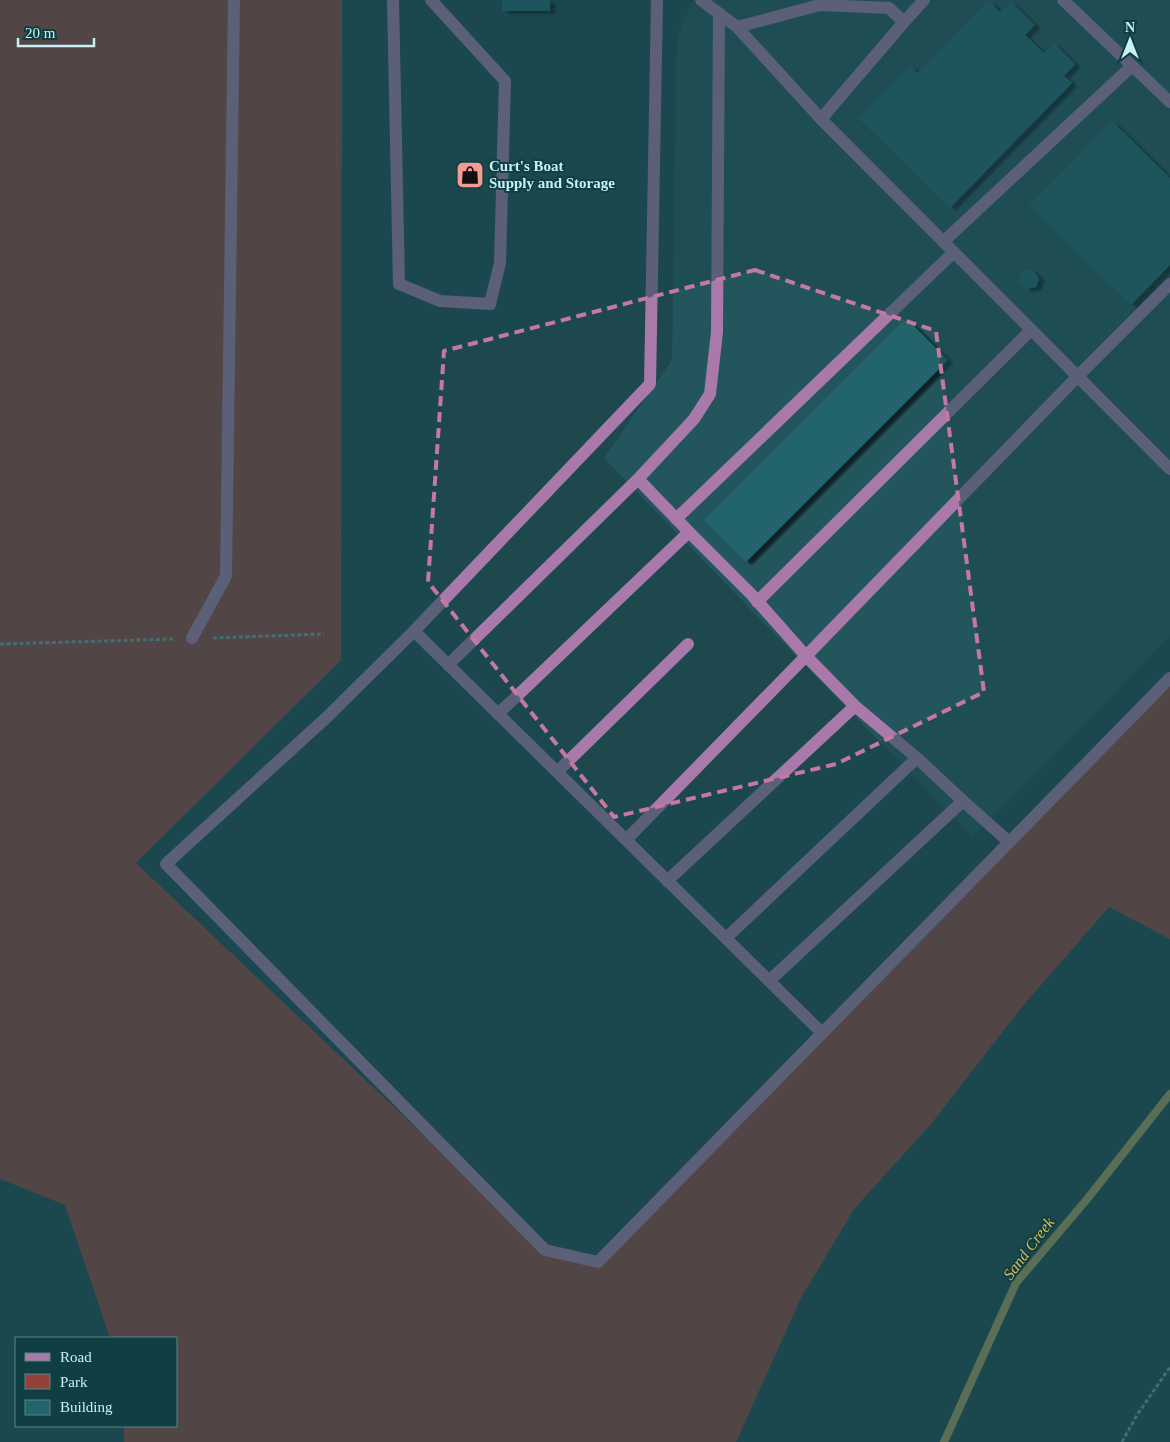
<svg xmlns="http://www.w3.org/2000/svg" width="1170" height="1442" viewBox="0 0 1170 1442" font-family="'Times New Roman',serif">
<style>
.built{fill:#23565c}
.green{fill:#93423b}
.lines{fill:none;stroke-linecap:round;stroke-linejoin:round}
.stream{stroke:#a69b5e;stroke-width:8}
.building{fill:#23646c;filter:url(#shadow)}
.path{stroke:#719ba1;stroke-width:3;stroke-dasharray:4 2.5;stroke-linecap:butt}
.minor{stroke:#a97aa9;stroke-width:12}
.marked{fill:none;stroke:#c579a0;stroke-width:4;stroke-dasharray:10 6;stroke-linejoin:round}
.labels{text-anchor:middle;stroke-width:4;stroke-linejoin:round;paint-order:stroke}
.poi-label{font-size:15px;font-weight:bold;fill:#c8f0f5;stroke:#0f3e43;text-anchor:start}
.water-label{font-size:16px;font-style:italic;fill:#e4b94f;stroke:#0f3e43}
</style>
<defs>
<filter id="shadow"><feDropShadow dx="5.5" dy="3" stdDeviation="1" flood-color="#0009"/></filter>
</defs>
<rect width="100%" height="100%" fill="#1c484e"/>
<!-- built -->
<path class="built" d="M693,0H1170V636L973,837L754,613L604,458L672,360L677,38Z"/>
<!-- green -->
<path class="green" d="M0,0H342L341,660L136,863L545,1250L598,1261L1170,678V939L1109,907L1021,1008L931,1124L854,1209L801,1298L736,1442H124V1426H176V1338H110L65,1205L0,1179Z"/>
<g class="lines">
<!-- stream -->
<path class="stream" d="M944,1442L1016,1283L1088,1198L1170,1094"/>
</g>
<!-- building -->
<path class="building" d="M502,0H550V11H502Z
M989,1L1000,12L1011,2L1035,25L1025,35L1044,53L1054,43L1075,64L1064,76L1072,83L950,208L858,118L910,65L918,73Z
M1112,121L1170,178V265L1131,305L1029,206Z
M1032,269L1039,278L1036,287L1026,289L1019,282L1021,272Z
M906,318L948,360L746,562L704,520Z"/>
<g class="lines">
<!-- path -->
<path class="path" d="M213,638L324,634
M0,644L174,639
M1122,1442L1137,1415L1170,1367"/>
<!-- minor -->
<path class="minor" d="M393,0L399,284L440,301L490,304L500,263L505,81L431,0
M657,0L650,384L414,631L326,718L166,864L545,1250L598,1262L1170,678
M701,0L737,27L820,5L889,8L904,22
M924,0L904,22L821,119L1170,469
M1063,0L1170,102
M737,27L821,119
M943,242L1132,66
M638,479L694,419L710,394L717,332L719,13
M676,519L954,252
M689,532L751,594L806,656L1078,376L1170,284
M757,602L1031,330
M414,631L822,1033
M192,638L226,576L234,0
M448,665L638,479L689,532L498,714
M855,706L917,758
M557,772L688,644
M963,801L1009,842
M626,840L806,656L855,706L667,881
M726,938L917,758L963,801L769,981"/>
</g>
<!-- marked area -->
<path d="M0 0H1170V1442H0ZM755,270L936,331L984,692L836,764L614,817L428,582L444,351Z" fill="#1c484e" fill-opacity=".55" fill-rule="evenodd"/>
<path class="marked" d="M755,270L936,331L984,692L836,764L614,817L428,582L444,351Z"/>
<!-- icons -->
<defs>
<symbol id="shop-square" viewBox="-11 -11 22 22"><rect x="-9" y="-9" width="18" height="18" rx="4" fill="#f59c92" stroke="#0f3e43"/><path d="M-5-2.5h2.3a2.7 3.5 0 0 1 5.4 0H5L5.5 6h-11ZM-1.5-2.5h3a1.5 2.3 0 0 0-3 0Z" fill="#111"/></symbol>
</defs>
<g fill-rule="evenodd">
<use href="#shop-square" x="454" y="159" width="32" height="32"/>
</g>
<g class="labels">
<!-- poi labels -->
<g class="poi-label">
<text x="489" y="171">Curt's Boat<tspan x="489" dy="17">Supply and Storage</tspan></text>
</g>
<!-- water labels -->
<g class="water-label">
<text transform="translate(1028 1248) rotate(-53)" y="6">Sand Creek</text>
</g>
</g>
<!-- legend -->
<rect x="15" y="1337" width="162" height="90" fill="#0f3e43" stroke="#59858a"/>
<rect x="25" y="1353" width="25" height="8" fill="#a97aa9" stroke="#59858a"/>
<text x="60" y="1362" font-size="15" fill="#c8f0f5">Road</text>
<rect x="25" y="1374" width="25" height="15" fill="#93423b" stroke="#59858a"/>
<text x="60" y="1387" font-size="15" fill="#c8f0f5">Park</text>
<rect x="25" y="1400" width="25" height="15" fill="#23646c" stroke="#59858a"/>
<text x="60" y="1412" font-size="15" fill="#c8f0f5">Building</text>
<!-- north arrow -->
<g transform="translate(1130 40)" stroke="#0f3e43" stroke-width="4" paint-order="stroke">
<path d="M0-4L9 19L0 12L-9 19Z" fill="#c8f0f5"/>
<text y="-8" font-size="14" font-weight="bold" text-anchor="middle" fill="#c8f0f5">N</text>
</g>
<!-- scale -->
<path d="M18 38v8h76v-8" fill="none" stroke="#c8f0f5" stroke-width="2.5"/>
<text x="25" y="38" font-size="15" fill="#c8f0f5" stroke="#0f3e43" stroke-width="4" paint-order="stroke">20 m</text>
</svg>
